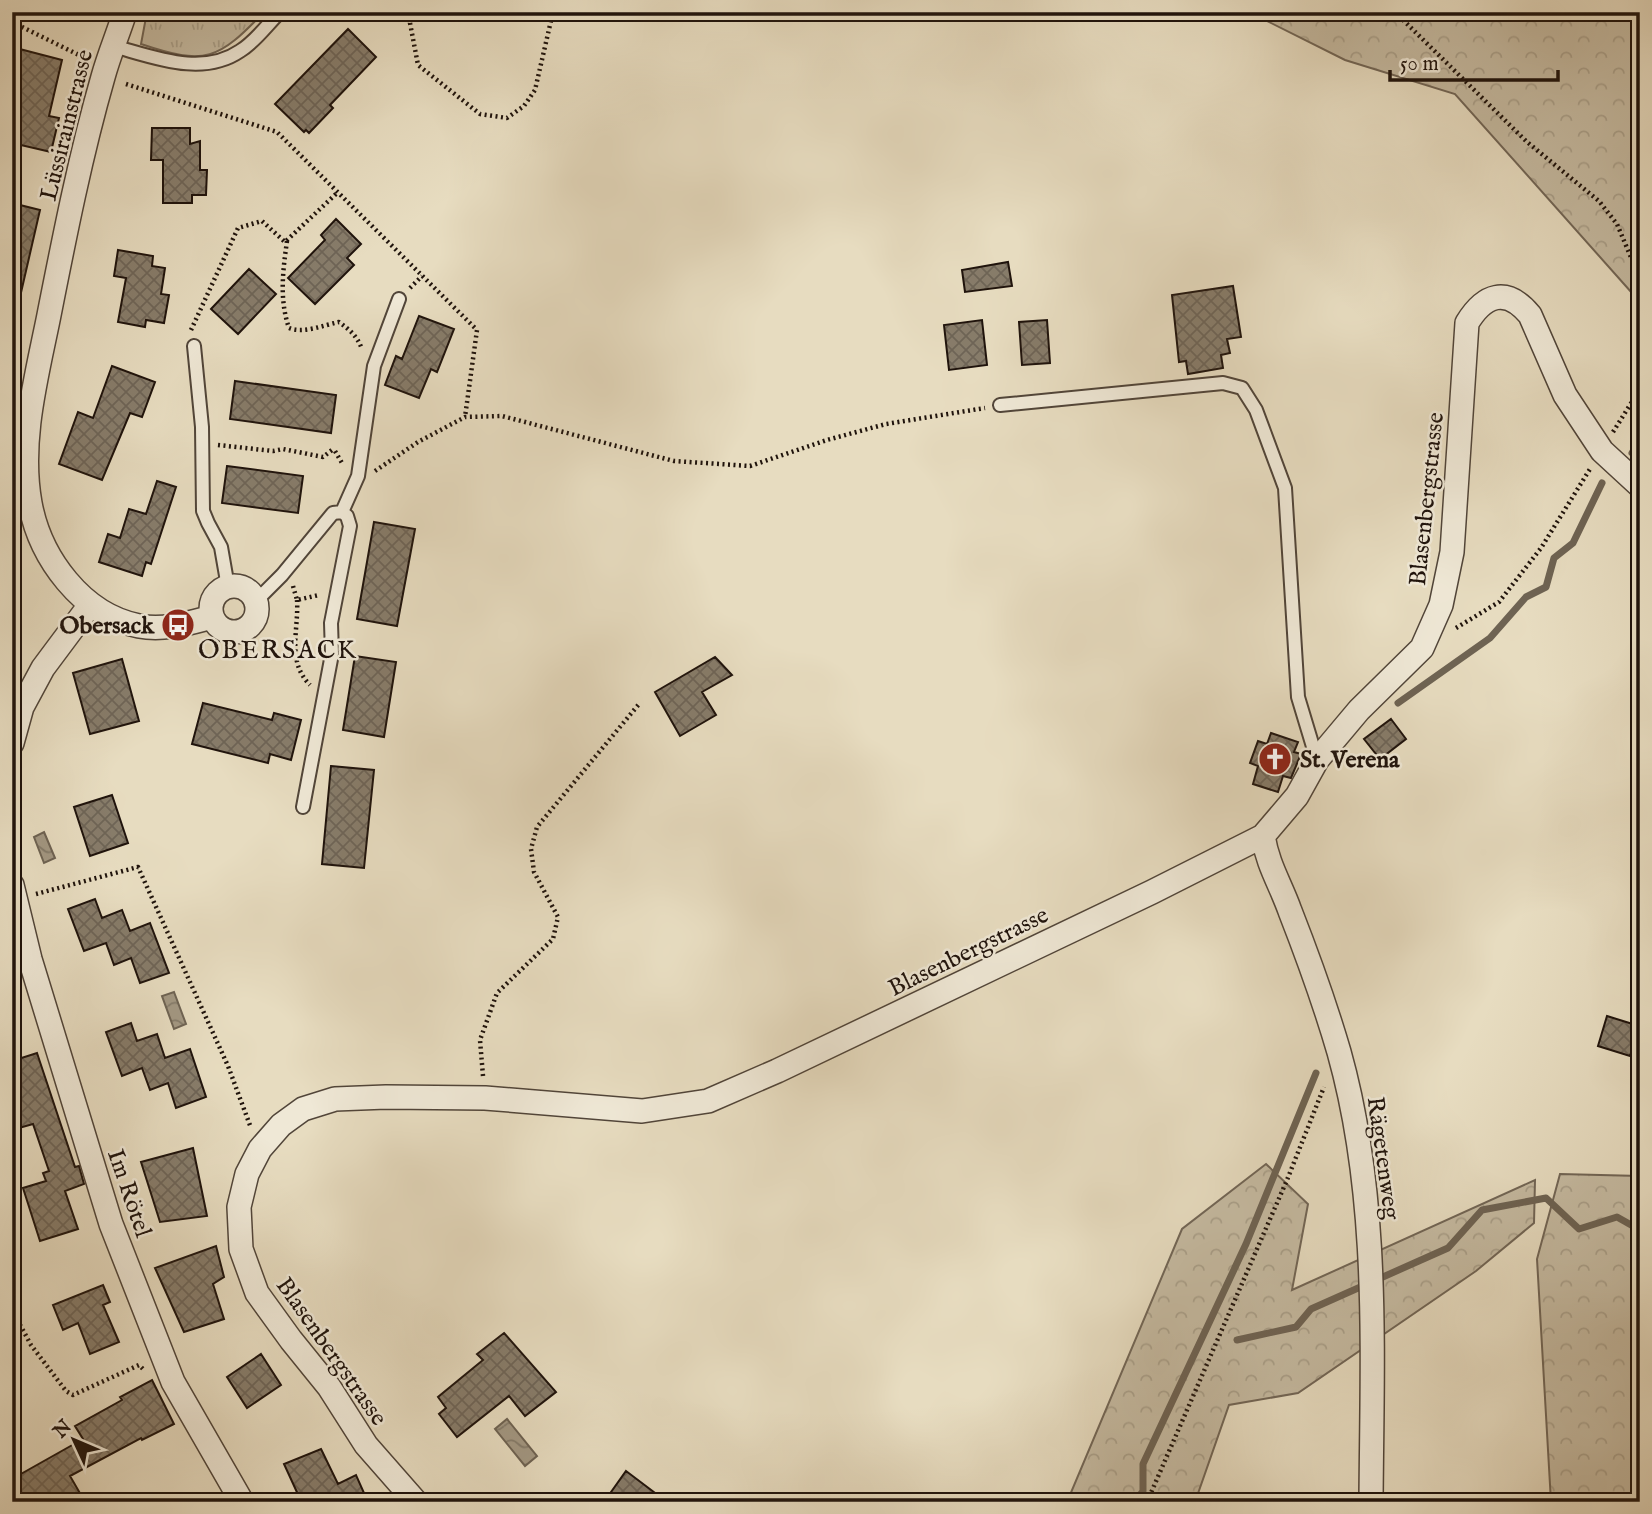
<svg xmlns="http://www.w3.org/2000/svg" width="1652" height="1514" viewBox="0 0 1652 1514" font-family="'IM FELL English',serif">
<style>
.grass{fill:url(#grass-tufts);stroke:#726656;stroke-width:2}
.forest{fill:url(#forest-crowns);stroke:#726656;stroke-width:2}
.water{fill:url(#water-waves);stroke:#6e6353;stroke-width:2}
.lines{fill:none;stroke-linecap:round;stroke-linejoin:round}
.stream{stroke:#6e6353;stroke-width:7}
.building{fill:url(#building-cross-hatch);stroke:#1f130c;stroke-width:2}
.service-casing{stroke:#514539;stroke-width:16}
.minor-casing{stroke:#514539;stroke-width:26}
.path{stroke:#1f130c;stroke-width:4.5;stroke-dasharray:2 3.5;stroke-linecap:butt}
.service{stroke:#efe8d6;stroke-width:12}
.minor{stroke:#efe8d6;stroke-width:23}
.labels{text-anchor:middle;stroke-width:5;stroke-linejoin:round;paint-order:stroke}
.street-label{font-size:24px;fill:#1f130c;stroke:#efe8d6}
.poi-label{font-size:24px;font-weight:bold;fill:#1f130c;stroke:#efe8d6;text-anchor:end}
.neighbourhood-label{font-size:26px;letter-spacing:2px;fill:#1f130c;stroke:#efe8d6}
</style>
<defs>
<pattern id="grass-tufts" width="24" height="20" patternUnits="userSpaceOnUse" patternTransform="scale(1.75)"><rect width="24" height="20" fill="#c5baa1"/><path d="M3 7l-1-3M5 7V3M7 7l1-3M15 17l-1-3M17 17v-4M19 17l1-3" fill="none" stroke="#a99f89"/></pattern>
<pattern id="forest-crowns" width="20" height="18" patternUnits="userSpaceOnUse" patternTransform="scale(1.75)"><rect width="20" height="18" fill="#c5baa1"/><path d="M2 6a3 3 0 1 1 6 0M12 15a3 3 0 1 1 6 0" fill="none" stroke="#a99f89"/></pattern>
<pattern id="water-waves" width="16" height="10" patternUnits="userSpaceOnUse" patternTransform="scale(1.75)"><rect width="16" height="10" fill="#a39883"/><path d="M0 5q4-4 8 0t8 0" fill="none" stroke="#847b6a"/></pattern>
<pattern id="building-cross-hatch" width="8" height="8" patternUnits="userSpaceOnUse" patternTransform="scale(1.75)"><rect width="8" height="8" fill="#877c6a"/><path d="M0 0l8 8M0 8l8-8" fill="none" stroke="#6e6456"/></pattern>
</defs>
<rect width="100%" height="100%" fill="#e7dcc0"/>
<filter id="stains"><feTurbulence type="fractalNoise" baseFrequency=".00286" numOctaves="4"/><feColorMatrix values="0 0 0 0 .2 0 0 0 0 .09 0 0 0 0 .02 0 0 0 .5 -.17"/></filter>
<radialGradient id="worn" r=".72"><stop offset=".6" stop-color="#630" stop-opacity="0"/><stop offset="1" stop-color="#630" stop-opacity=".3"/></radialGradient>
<!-- grass -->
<path class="grass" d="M147,12H264C218,60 206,66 141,44Z"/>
<!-- forest -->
<path class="forest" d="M1249,12H1640V302L1455,94L1345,60Z
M1266,1164L1308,1204L1292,1290L1535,1180L1534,1223L1476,1271L1298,1393L1229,1405L1195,1502H1067L1182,1229Z
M1560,1174L1640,1176V1502H1551L1537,1259Z"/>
<!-- water -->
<path class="water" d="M44,832L55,858L44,863L34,837Z
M174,992L186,1024L174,1029L162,996Z
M507,1419L537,1456L525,1466L495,1429Z"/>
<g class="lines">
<!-- stream -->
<path class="stream" d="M1632,453L1640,440
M1398,703L1490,638L1526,597L1546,587L1554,558L1573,543L1602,483
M1237,1340L1296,1327L1311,1309L1448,1248L1482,1210L1546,1198L1579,1229L1617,1217L1640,1230
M1135,1502L1143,1491V1464L1246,1244L1316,1073"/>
</g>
<!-- building -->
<path class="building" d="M348,29L376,57L330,105L333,108L309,133L306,130L304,132L275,104Z
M12,47L62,60L49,116L59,118L51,152L12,143Z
M152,128H190V144L200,141V170H207L206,195H192V203H163V160H151Z
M12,203L40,210L20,297H12Z
M336,219L361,244L347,258L354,265L315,304L288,278L325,240L321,235Z
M118,250L153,256L152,266L165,268L161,294L169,295L164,323L146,320L145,327L118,322L126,278L114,276Z
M1008,262L1012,286L965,292L962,270Z
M249,269L276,294L238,334L211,309Z
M1233,286L1241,337L1227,339L1230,353L1221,355L1223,368L1188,374L1186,361L1179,362L1172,295Z
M419,316L454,329L437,372L431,369L419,398L385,385L396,356L402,359Z
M982,320L987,365L949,370L944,325Z
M1047,320L1050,363L1022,365L1019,322Z
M112,366L155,382L142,417L130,413L102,480L59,464L78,412L93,418Z
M235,381L336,395L331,433L230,419Z
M227,466L303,476L298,513L222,503Z
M157,481L176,487L151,564L146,562L142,576L99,562L108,534L120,538L129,509L146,514Z
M374,522L415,529L397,626L357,619Z
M355,656L396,662L384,737L343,730Z
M715,657L732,675L702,692L716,715L680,736L655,692Z
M122,659L139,721L90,734L73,673Z
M203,703L272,720L274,713L301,720L291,760L270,754L268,763L192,744Z
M1391,719L1406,739L1380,759L1364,739Z
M1271,733L1298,742L1294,752L1301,754L1291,778L1283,776L1278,792L1253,784L1258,766L1250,763L1258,741L1267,744Z
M331,766L374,770L364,868L322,864Z
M112,795L128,843L90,856L74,807Z
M95,899L102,918L122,910L130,931L150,923L169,973L140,983L131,958L114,965L106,943L84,951L68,909Z
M1607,1016L1639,1026L1630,1056L1598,1046Z
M131,1023L137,1041L157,1034L165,1058L190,1049L206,1097L176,1108L168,1083L150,1090L142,1068L122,1076L106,1032Z
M37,1053L75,1167L79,1166L84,1184L65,1191L78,1229L40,1241L23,1188L46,1181L43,1173L49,1171L33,1124L12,1130V1061Z
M193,1148L207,1216L160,1222L141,1162Z
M216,1246L224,1277L213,1284L224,1319L184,1332L155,1268Z
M103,1285L110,1302L103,1305L119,1342L90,1354L78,1323L63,1330L53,1305Z
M504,1333L556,1392L525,1416L509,1396L457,1437L439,1414L446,1408L438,1397L483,1360L477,1354Z
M261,1354L281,1385L247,1408L227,1377Z
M152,1380L174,1424L142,1440L141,1438L70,1476L85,1502H20L12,1488V1479L83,1439L75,1426L122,1400L120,1397Z
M321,1449L338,1484L356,1475L368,1502H298L301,1501L284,1464Z
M626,1471L667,1502H604Z"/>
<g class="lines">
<defs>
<path id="service" d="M113,46C154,57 202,77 240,51C255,42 267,25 279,13
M194,346L202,427L203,511L208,523L221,547L228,587
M1000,405L1223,383L1242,388L1256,410L1285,488L1298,697L1317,760
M342,512L358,476L374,366L399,299
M256,601L282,575L333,513L342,512
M303,807L332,654L331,623L350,526L347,516L342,512"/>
<path id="minor" d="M125,12C118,34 109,55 103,77C80,157 64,239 48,320C36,379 19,442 30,503C40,558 82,615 139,626C164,631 189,623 212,617
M211 609a23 23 0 1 1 46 0a23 23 0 1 1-46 0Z
M12,743L22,707L43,668L90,605
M1263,836C1268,866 1280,883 1290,911C1308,957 1325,1004 1339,1052C1380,1198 1372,1352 1371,1502
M12,885L30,959L111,1224L173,1382L242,1502
M416,1502L366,1445L329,1387L291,1340L257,1293L241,1249L239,1207L247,1174L260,1149L281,1125L303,1109L335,1099L386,1097L485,1098L642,1111L708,1101L777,1071L1152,892L1263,836L1297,796L1317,760L1359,710L1422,648L1441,605L1452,552L1467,323C1484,295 1506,286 1530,315L1565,395L1602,451L1640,486"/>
</defs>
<!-- service casing -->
<use href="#service" class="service-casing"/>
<!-- minor casing -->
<use href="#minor" class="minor-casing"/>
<!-- path -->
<path class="path" d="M411,12L410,23L418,65L480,114L507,118L524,106L535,90L553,12
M1395,12L1527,142L1599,201L1617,224L1640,279
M12,22L87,59
M126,84L277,132L477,330L465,417
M287,241C283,270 279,299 289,328C303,334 324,325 339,322C350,330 357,336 362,349
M410,288L422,276
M191,330L238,228L262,221L285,242L337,193
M1613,432L1640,389
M218,445L273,451L283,449L323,457L332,450L335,451L342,463
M375,471L418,442L465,417L502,416L674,461L750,466L827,440L886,424L985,408
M293,586L297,600L319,595
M297,600C299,630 286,661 310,685
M1456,628L1499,602L1541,548L1590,469
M36,894L138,867L228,1066L251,1128
M483,1076L480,1040L497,993L553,939L558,917L534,872L531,849L537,827L639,704
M12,1310L31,1345L66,1391L73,1395L139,1365L144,1370
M1147,1502L1287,1180L1324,1087"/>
<!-- service -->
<use href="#service" class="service"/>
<!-- minor -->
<use href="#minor" class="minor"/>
</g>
<!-- icons -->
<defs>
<symbol id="bus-disc" viewBox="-11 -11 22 22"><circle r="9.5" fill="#8f2418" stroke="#efe8d6"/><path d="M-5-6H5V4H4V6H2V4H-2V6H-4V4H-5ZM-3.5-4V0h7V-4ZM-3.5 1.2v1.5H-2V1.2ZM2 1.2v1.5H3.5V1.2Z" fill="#fff"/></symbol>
<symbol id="church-disc" viewBox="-11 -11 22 22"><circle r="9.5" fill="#8f2418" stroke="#efe8d6"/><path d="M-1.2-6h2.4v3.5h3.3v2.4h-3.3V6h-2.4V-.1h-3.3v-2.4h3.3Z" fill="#fff"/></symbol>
</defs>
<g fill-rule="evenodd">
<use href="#bus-disc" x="159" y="606" width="38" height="38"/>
<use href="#church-disc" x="1256" y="740" width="38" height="38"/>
</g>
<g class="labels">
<!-- street labels -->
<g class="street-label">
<text transform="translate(66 125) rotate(-76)" y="8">Lüssirainstrasse</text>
<text transform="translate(1426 499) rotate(-84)" y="8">Blasenbergstrasse</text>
<text transform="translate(968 951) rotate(-26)" y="8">Blasenbergstrasse</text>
<text transform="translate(1384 1158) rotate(82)" y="8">Rägetenweg</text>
<text transform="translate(130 1193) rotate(71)" y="8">Im Rötel</text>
<text transform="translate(332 1351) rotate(55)" y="8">Blasenbergstrasse</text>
</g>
<!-- poi labels -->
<g class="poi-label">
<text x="154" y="633">Obersack</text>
<text x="1300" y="767" text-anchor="start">St. Verena</text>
</g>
<!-- neighbourhood labels -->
<g class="neighbourhood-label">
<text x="278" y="658">OBERSACK</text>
</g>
</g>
<!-- margin -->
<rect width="1652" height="1514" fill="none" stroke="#e7dcc0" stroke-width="42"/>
<rect x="14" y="14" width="1624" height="1486" fill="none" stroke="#1f130c" stroke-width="3.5"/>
<rect x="21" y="21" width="1610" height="1472" fill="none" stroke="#1f130c" stroke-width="2"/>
<!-- north arrow -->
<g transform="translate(74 1440) rotate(314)" stroke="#efe8d6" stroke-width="5" paint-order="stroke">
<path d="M0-5L12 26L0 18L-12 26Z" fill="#1f130c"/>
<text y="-10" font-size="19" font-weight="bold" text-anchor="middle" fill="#1f130c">N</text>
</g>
<!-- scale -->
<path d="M1390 70v10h168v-10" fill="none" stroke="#1f130c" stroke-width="3.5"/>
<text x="1400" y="70" font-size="21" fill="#1f130c" stroke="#efe8d6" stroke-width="5" paint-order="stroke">50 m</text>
<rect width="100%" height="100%" filter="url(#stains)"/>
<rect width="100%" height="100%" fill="url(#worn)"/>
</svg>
